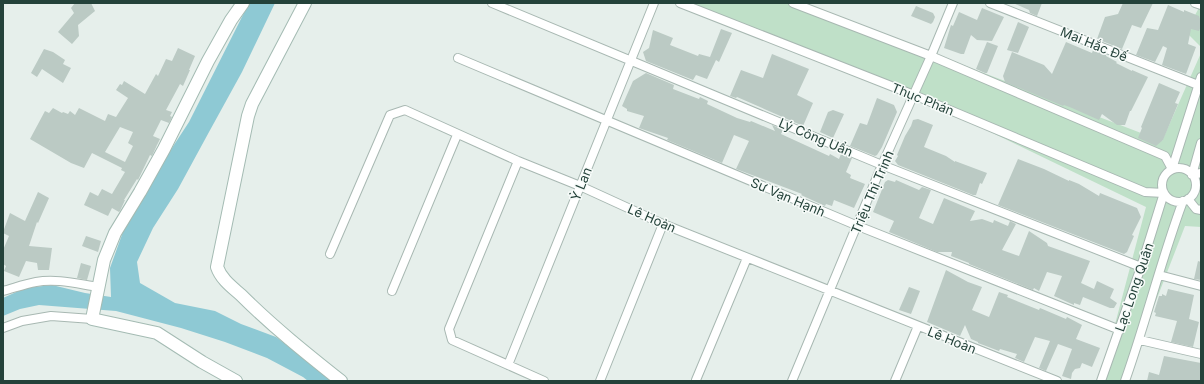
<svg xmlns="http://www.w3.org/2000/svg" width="1204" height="384" viewBox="0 0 1204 384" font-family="Inter,sans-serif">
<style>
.green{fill:#bfe0c8}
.water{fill:#8ec9d4}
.building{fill:#bbcac4;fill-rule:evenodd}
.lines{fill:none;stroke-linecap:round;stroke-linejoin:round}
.street-casing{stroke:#a8b8b2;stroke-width:10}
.secondary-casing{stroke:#a4bbb3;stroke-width:14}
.street{stroke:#fff;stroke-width:8}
.secondary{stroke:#fff;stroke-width:12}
.labels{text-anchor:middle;stroke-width:3;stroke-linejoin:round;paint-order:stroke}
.street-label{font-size:13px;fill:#24423a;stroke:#f7fbf9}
</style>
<rect width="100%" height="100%" fill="#e6efeb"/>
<!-- green -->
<path class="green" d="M680,3H800L1162,141L1201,53V227L1185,226L1125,381H1100L1146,207L914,95Z
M1201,4V47L1186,32Z"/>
<!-- water -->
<path class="water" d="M249,3H275L242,72L209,132L178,189L153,228L137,262L140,283L175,303L215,311L241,324L276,337L335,381H308L303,377L267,358L225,342L181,328L116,311L39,305L20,309L3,316V298L25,288L52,285L85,293L111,297L110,268L128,218L149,183L189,122Z"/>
<!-- building -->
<path class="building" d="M75,3H91L95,11L78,25L79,36L72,44L58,32L74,13L71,8Z
M1013,3H1042L1037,16L1030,13L1029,10Z
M1123,3H1153L1141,28L1132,25L1122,49L1097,39L1105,17L1118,14Z
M1168,5L1184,12V10L1199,16L1201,22V26L1199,31L1191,29L1188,44L1196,47L1186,74L1162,65L1167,48L1163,46L1155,62L1136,55L1147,28L1158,30Z
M916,6L933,13L935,17L933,22L931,24L911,16Z
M982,8L1004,17L992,41L977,40L971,35L964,54H961L944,48L951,25L953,26L959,12L977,20Z
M1018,22L1029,27L1018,53L1007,50Z
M721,29L732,33L719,62L716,60L707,79L696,75L693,80L646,61L643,52L649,48L653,30L673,38L670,45L698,56L699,54L710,57Z
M987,42L998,46L987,73H985L976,69Z
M1066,42L1092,53L1093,50L1106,55V56L1117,62L1116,63L1132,71V70L1148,77L1131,111H1130L1125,125H1117L1102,114L1099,120L1072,108L1064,105L1063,106L1005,82L1003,76L1012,52L1044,65L1052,74Z
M178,48L195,56L189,70H190L183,86L180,84L166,110L172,112L170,116L172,117L169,123L161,120L153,136L160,139L157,145L152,156L150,155L138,180L137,179L124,200H125L120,211L119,212L112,208L108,216L84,205L90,192L98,196L102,189L112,194L125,172L121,170L122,168L92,153L84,168L71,163L30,139L45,111L49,113L53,108L62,113L63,112L68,114L70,111L75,115L79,108L105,121L108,114L116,117L128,98L116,90L120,84L122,85L124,81L145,94L156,74L158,76L166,59L172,61ZM120,127L133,132L128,143L133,146L125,162L105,152Z
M44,49L53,52L65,60L63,64L71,68L63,83L42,69L37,77L31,73Z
M772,54L809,69L797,95L813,103L803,126L737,97L736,98L730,96L741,70L763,78Z
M646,73L674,85L673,89L699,99L700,97L708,101L707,104L737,118L750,122L751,121L775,131L772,125L783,130L781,134L829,156L830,154L839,159L841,154L852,158L846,172L851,175L850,178L865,184L854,208L834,200L832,206L826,204L825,206L801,195L802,194L736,169L749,141L734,135L722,163L667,140L668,138L639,128L644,116L627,111V109L622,106L633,81Z
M1159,83L1180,92L1175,103L1178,104L1163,140L1156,146L1138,138L1142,128L1141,127Z
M877,98L894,105L897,112L882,147L877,155L875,156L850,146L860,123L867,125Z
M833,110L844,114L833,138L820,132L828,112Z
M918,119L933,125L924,147L946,156L955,162V161L987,173L982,184L980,183L976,195H973L898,165L895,161L898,156L897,155L905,136L911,126L913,120Z
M1018,159L1044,169L1069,181V180L1079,184L1099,196L1100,193L1137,208L1141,217L1132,235L1134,236L1127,252L1124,254L998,205Z
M888,180L895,182L896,180L919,190L922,187L931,190L919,218L933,224L944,198L975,211L970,221L982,219L993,223L994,220L1008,226L1010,221L1016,224L1002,250L1019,256L1029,231L1047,243L1048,246L1090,261L1081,283L1094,289L1097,281L1114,289L1110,298L1117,303L1114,308H1110L1083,297L1080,305L1074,303V305L1054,296L1062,276L1047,272L1039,291L1034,288L1033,290L969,264V263L951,256L952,252H937L889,232L894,221L873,212L885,182Z
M38,192L49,198L38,223L37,222L29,246L52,248L49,270H38L37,263L26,261L19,277L4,271L6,266L3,264V250L9,236L3,233V232L10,213L25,221Z
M86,236L101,241L98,252L82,246Z
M1198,261L1201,262V280L1194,279Z
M81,263L91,266L87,280L77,278Z
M946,270L968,282L982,287L972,310L989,317L999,292L1008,295L1007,297L1039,310L1040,308L1066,319L1067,317L1082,325L1076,339L1100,348L1092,367L1082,363L1080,368L1075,369L1072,373L1071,379L1062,376L1072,349L1058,344L1046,371L1039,368L1050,341L1035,337L1024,362L1015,358L1017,354L1000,349L999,351L978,343V342L971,339L965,325L960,336L927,322Z
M909,287L920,291L911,314L899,310Z
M1168,289L1194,295L1189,319L1199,322L1193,347L1171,342L1177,321L1155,316L1156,313L1154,312L1159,296H1162V294L1166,296Z
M1164,356L1201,363V381H1147L1149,372L1159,375Z"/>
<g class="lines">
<defs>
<path id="street" d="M492,3L882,165L1141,267
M680,3L914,95L1145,192L1164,193L1141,267L1101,381
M793,3L931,56L1165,156L1172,169
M990,3L1198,85
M1195,3L1201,5
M458,58L858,226L1120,330
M1201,143L1192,175L1201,173
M518,161L449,329L452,340L544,381
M1162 185a17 17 0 1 1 34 0a17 17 0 1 1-34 0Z
M1172,169L1201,77
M1188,199L1196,209L1201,210
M330,254L390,115L405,110L518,161L580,186L663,224L1057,381
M1159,275L1201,286
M3,291C14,288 25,284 36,282C56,278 78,284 98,287
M392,291L457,135
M3,328L22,321L51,316L92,319
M1140,340L1201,354
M508,365L654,3
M696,380L747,258
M600,381L663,224
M792,381L882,165L931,56L953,3
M895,381L918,326
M1125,381C1146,322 1161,260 1183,201"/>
<path id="secondary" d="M305,3L252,104L248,116L217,267C221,279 232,287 241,295C272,326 307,354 341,381
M236,381L202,362L157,333L92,319L104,260L115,233L140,192L164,149L208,61L231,20L243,3"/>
</defs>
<!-- street casing -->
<use href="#street" class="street-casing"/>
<!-- secondary casing -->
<use href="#secondary" class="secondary-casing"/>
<!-- street -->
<use href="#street" class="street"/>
<!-- secondary -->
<use href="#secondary" class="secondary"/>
</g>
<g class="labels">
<!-- street labels -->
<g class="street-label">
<text transform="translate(1094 44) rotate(22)" y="5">Mai Hắc Đế</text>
<text transform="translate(923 99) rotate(22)" y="5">Thục Phán</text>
<text transform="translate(816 137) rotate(23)" y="5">Lý Công Uẩn</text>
<text transform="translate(581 184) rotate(-68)" y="5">Ỷ Lan</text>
<text transform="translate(872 192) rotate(-67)" y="5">Triệu Thị Trinh</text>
<text transform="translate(788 197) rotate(23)" y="5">Sư Vạn Hạnh</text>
<text transform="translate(652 218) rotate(24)" y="5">Lê Hoàn</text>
<text transform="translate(1134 287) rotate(-71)" y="5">Lạc Long Quân</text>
<text transform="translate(952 340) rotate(22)" y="5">Lê Hoàn</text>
</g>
</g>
<!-- border -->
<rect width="1204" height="384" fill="none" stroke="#24423a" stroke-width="8"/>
</svg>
